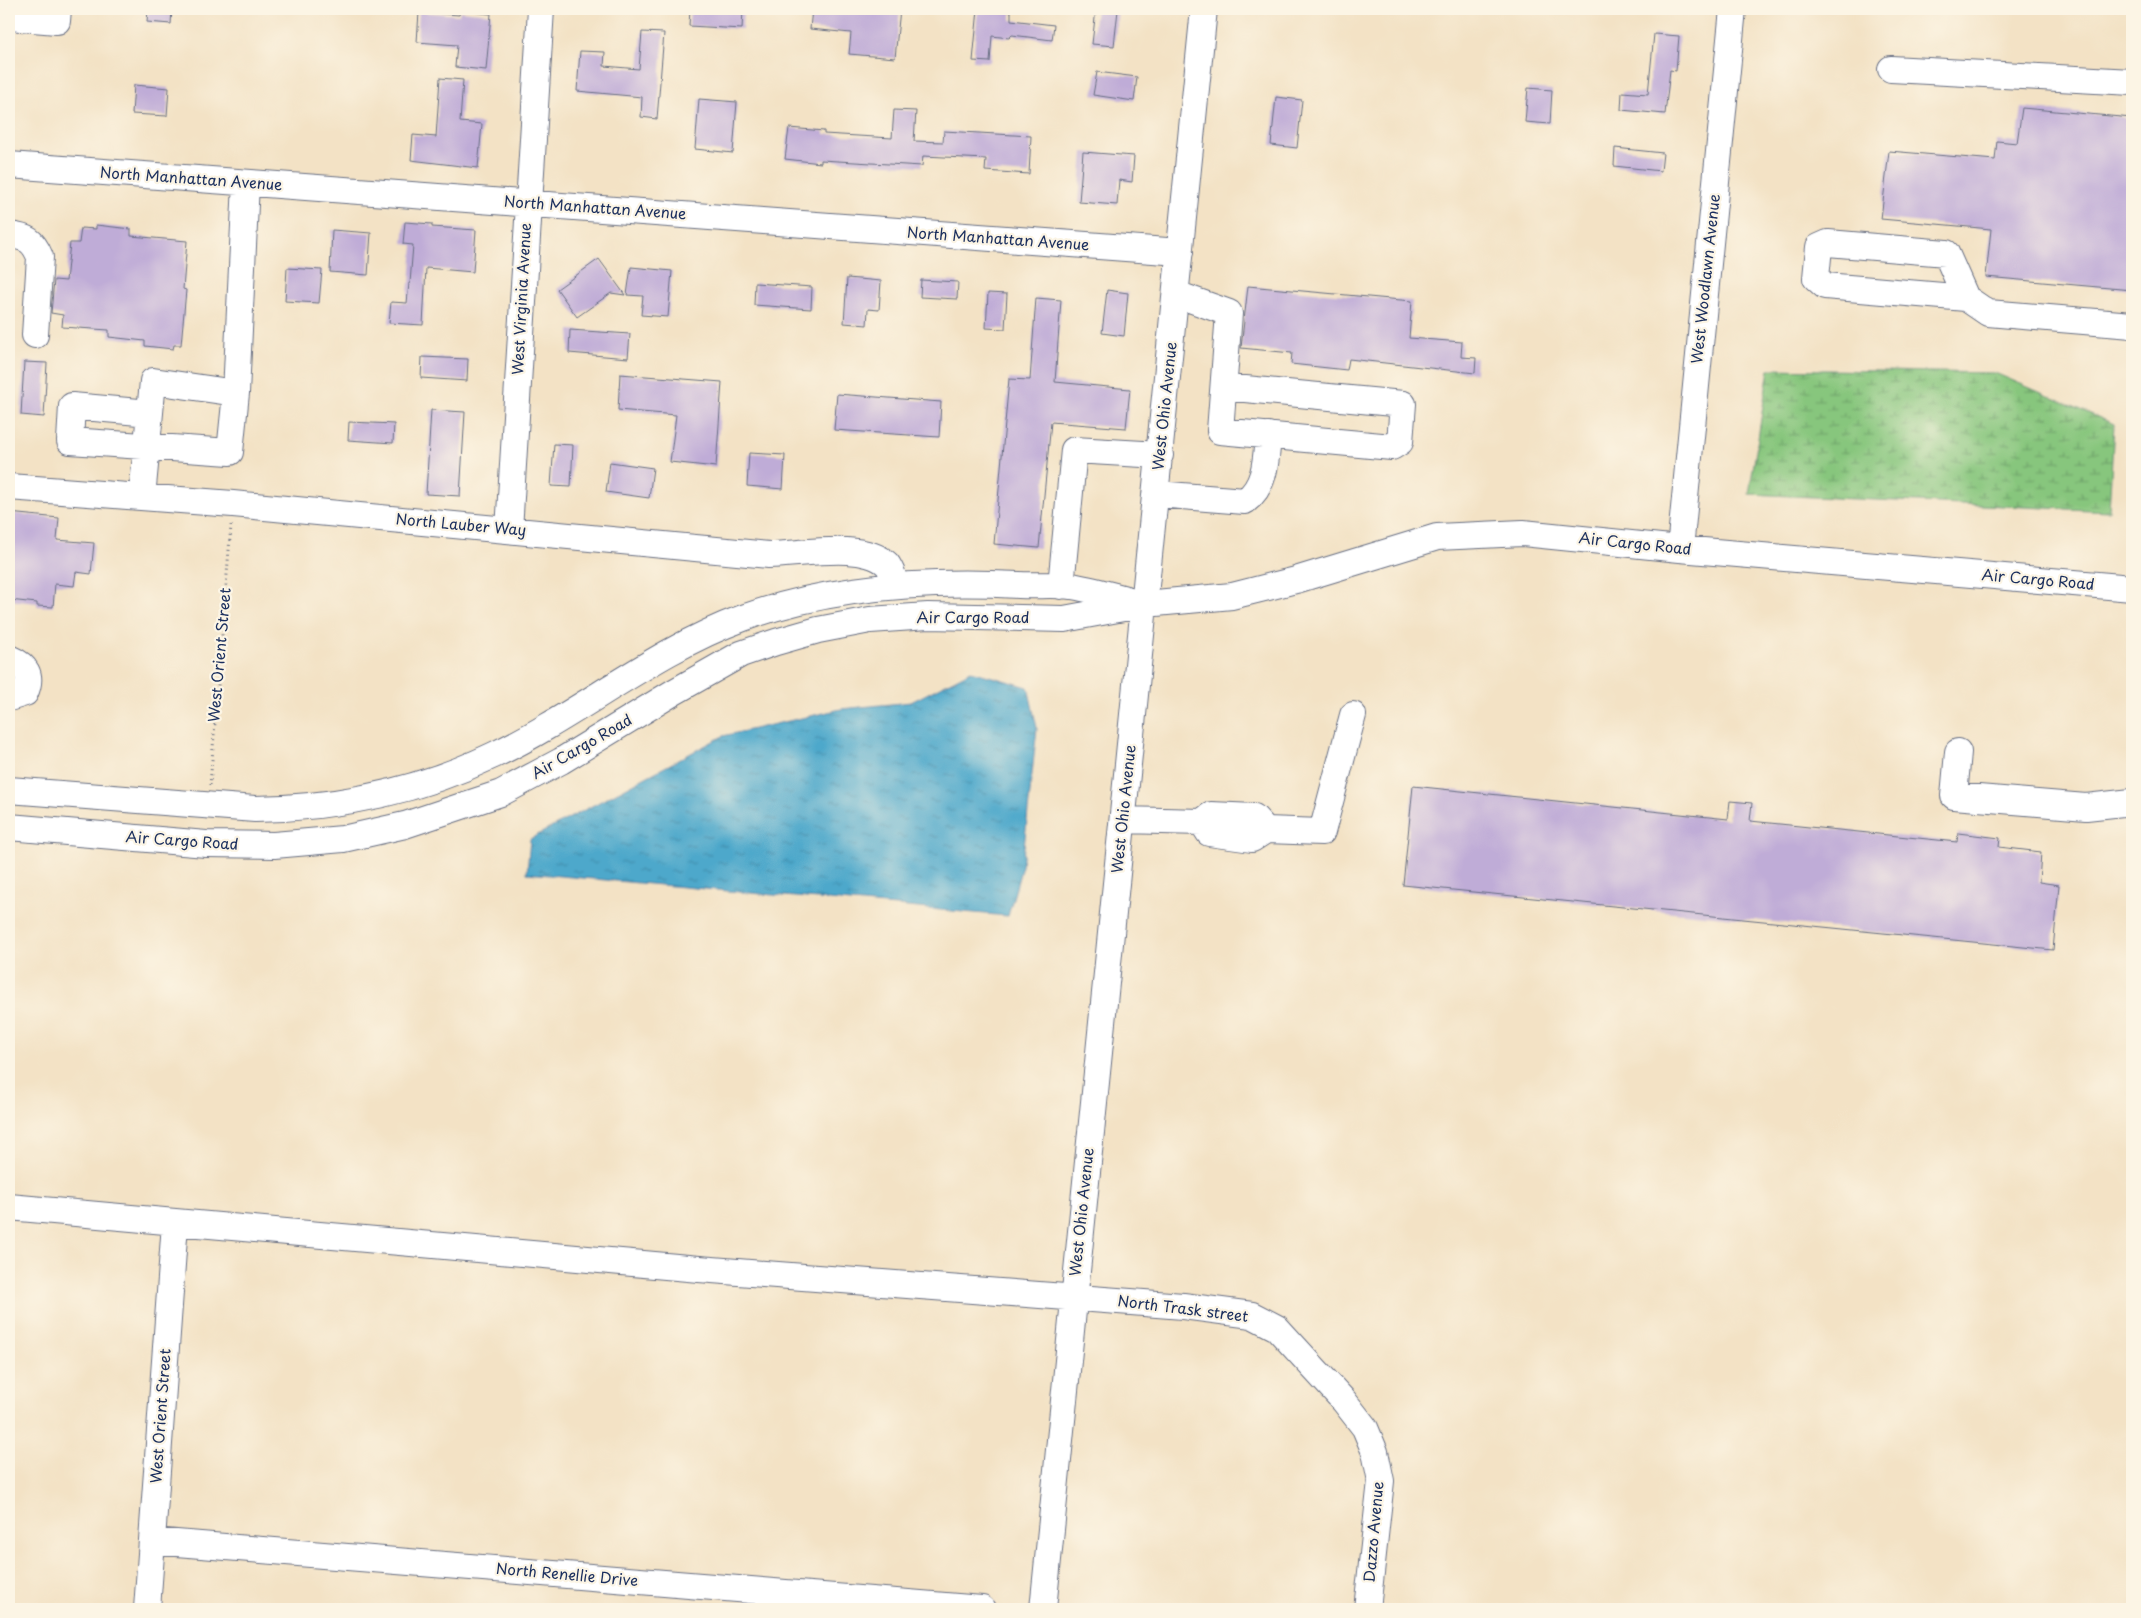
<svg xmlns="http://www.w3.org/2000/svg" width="2141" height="1618" viewBox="0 0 2141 1618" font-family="'Playpen Sans',sans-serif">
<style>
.wetland{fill:url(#wetland-marsh);stroke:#517a6e}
.water{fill:url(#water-ripples);stroke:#346c94}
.building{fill:#bfacd7}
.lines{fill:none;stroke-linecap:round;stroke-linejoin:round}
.minor-casing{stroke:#676e82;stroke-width:28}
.path{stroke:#676e82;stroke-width:3;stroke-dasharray:1 4;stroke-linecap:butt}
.minor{stroke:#fff;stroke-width:26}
.labels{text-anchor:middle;stroke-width:4.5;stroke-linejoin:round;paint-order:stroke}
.street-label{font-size:15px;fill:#1b2f5e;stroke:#fcf5e5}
</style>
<defs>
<pattern id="wetland-marsh" width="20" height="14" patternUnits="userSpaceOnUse" patternTransform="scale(1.25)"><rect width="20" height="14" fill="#87c67d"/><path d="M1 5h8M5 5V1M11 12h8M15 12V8" fill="none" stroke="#6ea16a"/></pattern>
<pattern id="water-ripples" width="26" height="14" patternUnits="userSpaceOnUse" patternTransform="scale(1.25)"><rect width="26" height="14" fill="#4da8cb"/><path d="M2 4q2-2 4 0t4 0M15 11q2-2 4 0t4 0" fill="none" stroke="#3f89a8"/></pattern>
</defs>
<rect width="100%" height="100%" fill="#fcf5e5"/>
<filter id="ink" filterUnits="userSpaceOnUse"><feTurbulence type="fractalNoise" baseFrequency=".02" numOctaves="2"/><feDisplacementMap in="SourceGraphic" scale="10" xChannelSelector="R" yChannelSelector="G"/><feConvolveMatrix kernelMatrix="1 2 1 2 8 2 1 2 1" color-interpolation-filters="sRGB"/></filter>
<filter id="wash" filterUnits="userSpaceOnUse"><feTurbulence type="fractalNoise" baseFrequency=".0096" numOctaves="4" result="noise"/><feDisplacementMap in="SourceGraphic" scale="20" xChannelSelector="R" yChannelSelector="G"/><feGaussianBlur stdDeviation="1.12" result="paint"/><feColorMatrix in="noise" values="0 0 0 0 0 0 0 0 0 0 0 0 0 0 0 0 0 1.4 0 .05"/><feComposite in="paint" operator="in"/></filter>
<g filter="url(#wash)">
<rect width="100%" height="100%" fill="#f3e2c5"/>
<!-- wetland -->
<path class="wetland" d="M1769,369L1995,373L2114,424L2109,511L1749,494Z"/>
<!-- water -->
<path class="water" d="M971,671L1028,687L1037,728L1022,866L1008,916L527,873L530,839L723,736L841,709L911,702Z"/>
<g id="blocks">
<!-- building -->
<path class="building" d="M148,9H172L171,24L147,22Z
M690,9H743L742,29L689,26Z
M812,9H900L895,58L849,54L851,33L810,29Z
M978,9L1011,12V20L1054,25L1052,40L1012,35L1009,38L992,36L990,62L973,61Z
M1096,9L1118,10L1114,46L1092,44Z
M460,11L491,14L486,70L455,67L457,45L417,42L419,12L459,15Z
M642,32L664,33L657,119L641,117L642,97L577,91L580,51L605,52L604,66L639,69Z
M1654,34L1679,36L1676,71L1670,70L1665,114L1621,110L1622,92L1648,94Z
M1097,72L1137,77L1134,101L1093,95Z
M440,78L463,80L460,122L482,124L478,168L411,160L413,135L436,137Z
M134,85L169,88L167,116L132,114Z
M1528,88L1552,90L1550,124L1525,122Z
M1276,97L1302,100L1297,148L1271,145Z
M699,99L737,102L733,153L695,149Z
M2022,108L2132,118V290L1986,277L1991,229L1881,219L1889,151L1995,160L1997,141L2017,143Z
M894,110L916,111L914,141L943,142L944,131L1031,136L1029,174L985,171L986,159L923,156L922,166L821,160V163L785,159L789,128L824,131V134L892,138Z
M1615,148L1663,153L1661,171L1614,166Z
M1083,152L1134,156L1132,182L1119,180L1117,205L1079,202Z
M405,222L432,224V227L476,230L473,272L426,268L423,325L389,323L391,302L407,303L409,283H410L413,245L403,244Z
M96,225L131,229V236L187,241L183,289L186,290L181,345H174L173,349L145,346V341L109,337V330L62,327L63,315L51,313L54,280L66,281L70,243H79L81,228L96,229Z
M332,230L371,233L368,275L330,272Z
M599,259L625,295L611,293L577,317L557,289Z
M631,267L672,271L668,317L641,315L643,296L627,295Z
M287,268L322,270L319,303L285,301Z
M847,278L881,281L879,310L868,309L867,325L844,323Z
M921,280L958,282L957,299L920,297Z
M755,283L812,287L811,309L754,305Z
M1248,286L1412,301L1409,338L1462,342L1461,357L1476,358L1475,373L1349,359L1347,370L1291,364L1292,353L1241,348Z
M1107,290L1128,293L1124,336L1102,333Z
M988,293L1007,294L1005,329L986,328Z
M1036,298L1061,300L1055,382L1130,389L1126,428L1051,422L1039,548L994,544L1009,379L1030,380Z
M570,330L630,334L628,358L569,353Z
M422,357L468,359L467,381L421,378Z
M24,362L47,363L44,417L21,415Z
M620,374L722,382L716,467L670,462L676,415L618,410Z
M837,394L941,402L939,437L834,430Z
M431,410L465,412L460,496L426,494Z
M349,422L394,424L393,443L348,440Z
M554,444L573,445L571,487L551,486Z
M749,453L785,455L783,489L747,486Z
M610,462L653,468L649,498L606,492Z
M9,513L59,518L57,540L94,543L91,574L76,572L74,586L55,584L53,607L37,606V603L9,600Z
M1413,786L1728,819L1730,801L1752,803L1750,821L1957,842L1958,833L2000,838L1999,847L2041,852L2039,882L2059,885L2053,950L1403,885Z"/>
</g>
</g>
<g filter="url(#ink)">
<use href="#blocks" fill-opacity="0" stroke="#676e82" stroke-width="1"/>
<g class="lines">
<defs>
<path id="minor" d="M9,17L57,21L58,9
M1891,69L2132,82
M9,165L1180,252
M9,235C27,237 33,240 40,257L35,335
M1176,294L1229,313L1220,431L1392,447L1400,442L1403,404L1224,387
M1966,298L1946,253L1828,243L1819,247L1816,278L1825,286L1966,298L1988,313L2132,325
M150,413L72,406L70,441L230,452L236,393
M9,487L233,504L769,555C800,555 862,541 887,564C891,569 894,579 897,585
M1156,494L1245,501C1266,486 1266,459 1268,435
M142,497L153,381L236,393L246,183
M509,530L541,9
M1680,549L1733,9
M1061,586L1074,450L1160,455
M9,658C26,665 33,675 25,693L9,698
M1958,752L1954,796L2086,807L2132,802
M9,790L255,809C337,808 419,791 494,755C580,714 653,651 743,618C831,586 926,580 1019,585C1036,586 1054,584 1071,586C1092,589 1113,596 1134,601
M1123,820L1202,822L1209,833L1252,839L1266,830L1322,832L1353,715
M1202,822L1211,815L1254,817L1266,830
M9,827L206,844L274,845L343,839L405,825L501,793L561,761L674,692L741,654L776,642L818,630L870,620L928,616L1064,619L1145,604L1232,596L1296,580L1437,537L1523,533L1680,549L2132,588
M9,1207L699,1269L1183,1306L1252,1315L1277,1328L1344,1401L1365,1428L1375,1452L1381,1481L1367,1609
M152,1541L982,1609
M147,1609L175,1223
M1043,1609L1204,9"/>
</defs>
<!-- minor casing -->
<use href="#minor" class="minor-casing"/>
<!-- path -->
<path class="path" d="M210,785L231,525"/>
<!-- minor -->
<use href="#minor" class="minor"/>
</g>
</g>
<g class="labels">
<!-- street labels -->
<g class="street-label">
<text transform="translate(191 179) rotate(4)" y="5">North Manhattan Avenue</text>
<text transform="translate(595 208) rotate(4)" y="5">North Manhattan Avenue</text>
<text transform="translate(998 239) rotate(4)" y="5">North Manhattan Avenue</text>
<text transform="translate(1706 279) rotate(-84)" y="5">West Woodlawn Avenue</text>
<text transform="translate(522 299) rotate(-87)" y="5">West Virginia Avenue</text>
<text transform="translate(1165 406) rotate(-84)" y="5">West Ohio Avenue</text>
<text transform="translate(461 525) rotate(5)" y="5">North Lauber Way</text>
<text transform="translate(1635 544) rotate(6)" y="5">Air Cargo Road</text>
<text transform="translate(2038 580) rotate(5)" y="5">Air Cargo Road</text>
<text x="973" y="623">Air Cargo Road</text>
<text transform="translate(220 655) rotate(-85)" y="5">West Orient Street</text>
<text transform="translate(582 747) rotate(-30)" y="5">Air Cargo Road</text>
<text transform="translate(1124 809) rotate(-84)" y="5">West Ohio Avenue</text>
<text transform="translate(182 841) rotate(4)" y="5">Air Cargo Road</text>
<text transform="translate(1082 1212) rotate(-84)" y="5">West Ohio Avenue</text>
<text transform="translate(1183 1309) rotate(7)" y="5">North Trask street</text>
<text transform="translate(161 1416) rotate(-86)" y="5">West Orient Street</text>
<text transform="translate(1374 1532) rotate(-85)" y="5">Dazzo Avenue</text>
<text transform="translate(567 1575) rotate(5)" y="5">North Renellie Drive</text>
</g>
</g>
<!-- margin -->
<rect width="2141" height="1618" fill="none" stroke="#fcf5e5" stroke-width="30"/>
</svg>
